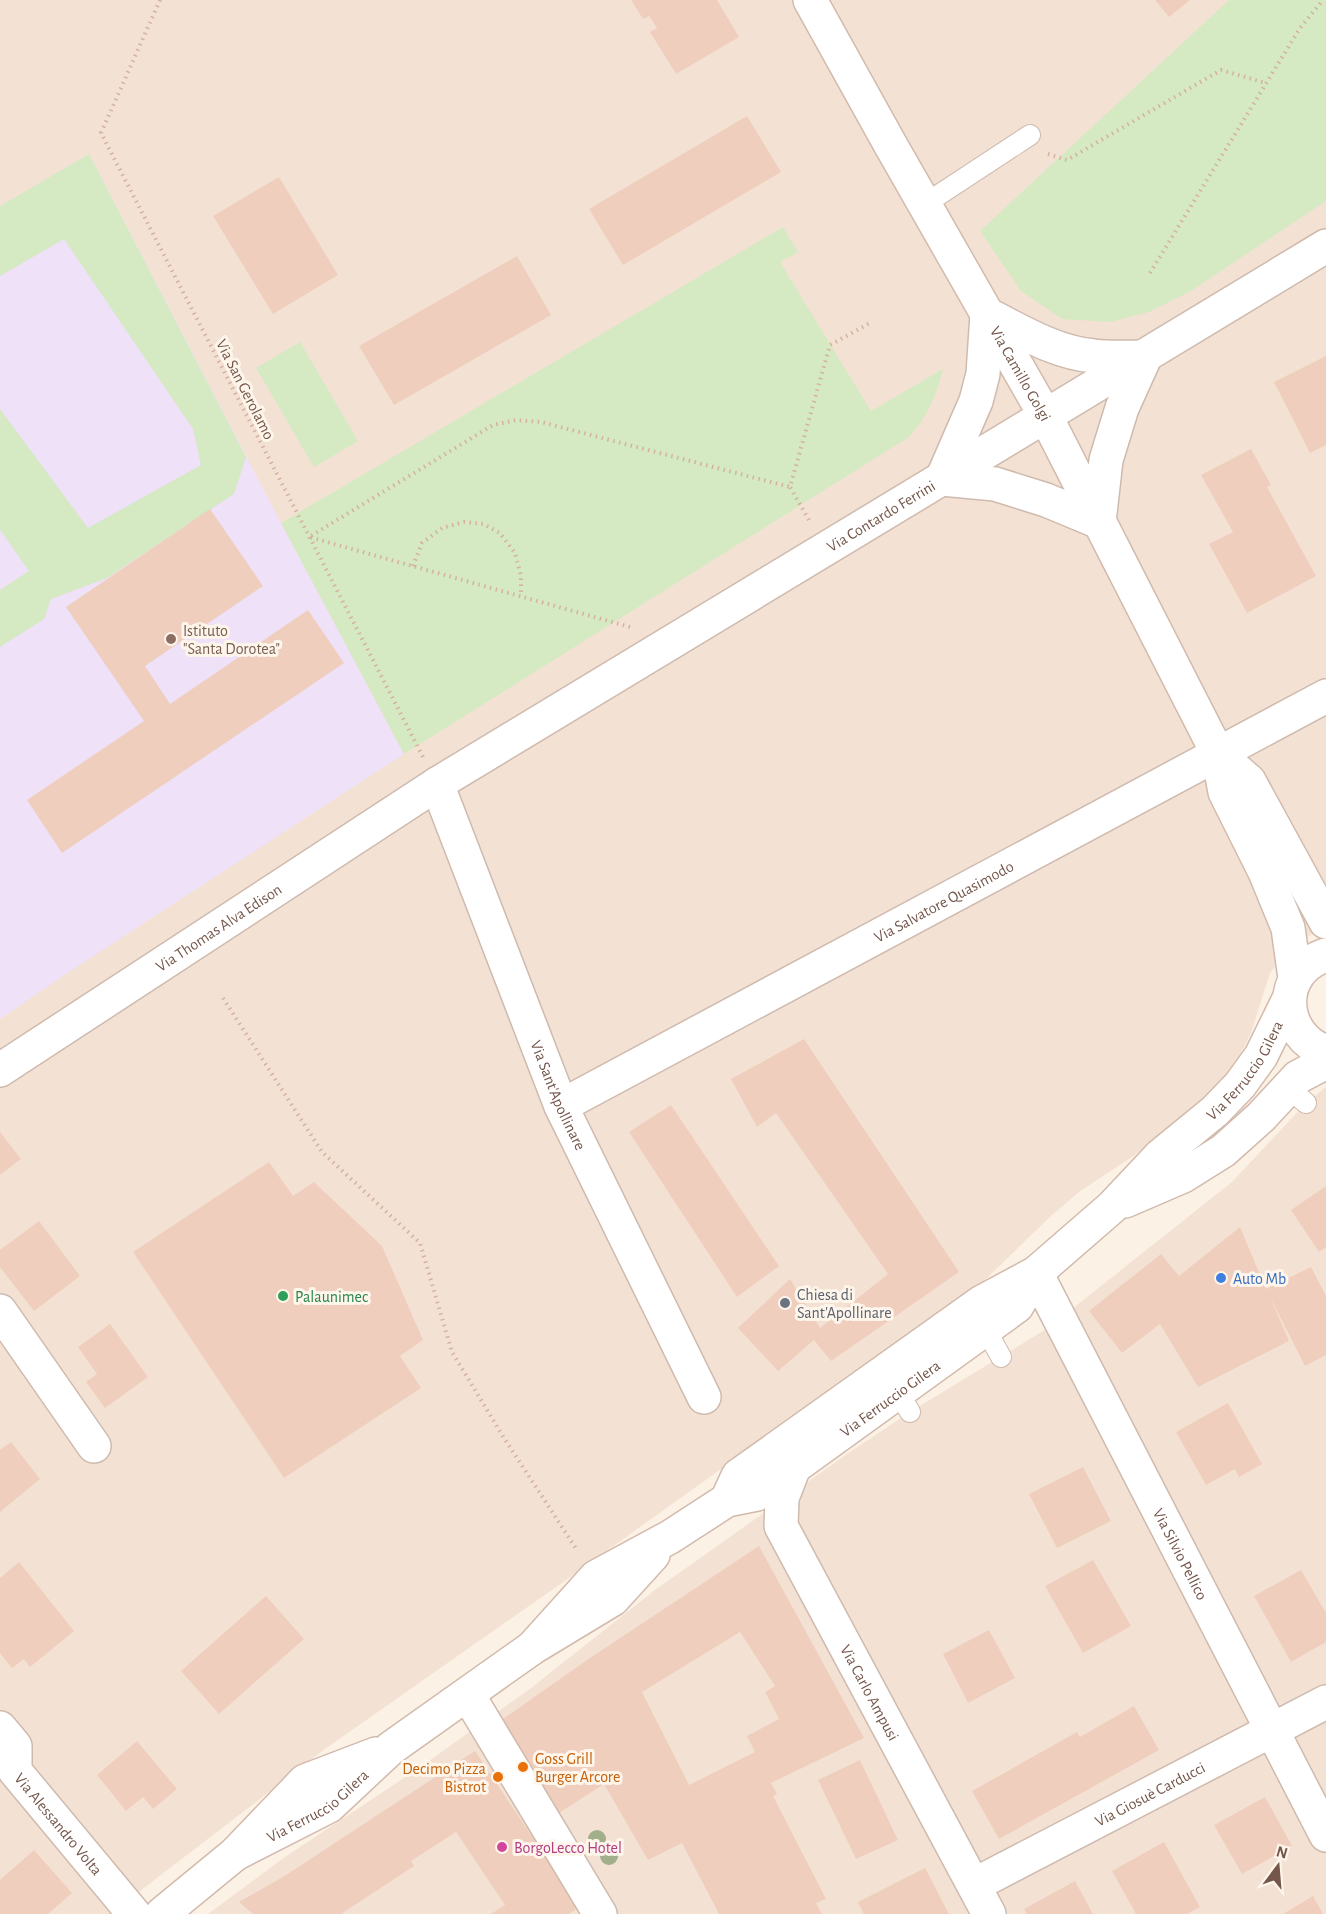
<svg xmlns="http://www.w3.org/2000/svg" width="1326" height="1914" viewBox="0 0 1326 1914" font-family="'Alegreya Sans',sans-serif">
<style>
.residential{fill:#f3e2d3}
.education{fill:#eee1f8}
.green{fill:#d5e9c3}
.building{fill:#f0cebd;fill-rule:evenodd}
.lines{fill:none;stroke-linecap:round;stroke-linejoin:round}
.lane-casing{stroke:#cfbaae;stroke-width:22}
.street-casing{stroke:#cfbaae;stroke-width:36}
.secondary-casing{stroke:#d2baac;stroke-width:36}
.path{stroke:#d5b1a0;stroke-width:4;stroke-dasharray:1.5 4.5;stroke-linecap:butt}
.lane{stroke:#fff;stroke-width:20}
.street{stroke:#fff;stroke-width:33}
.secondary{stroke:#fff;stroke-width:33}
.tree{fill:#a1af8b}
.education-dot{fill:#8d6e63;stroke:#fef5eb;stroke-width:2}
.shop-dot{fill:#3f7fe0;stroke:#fef5eb;stroke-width:2}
.leisure-dot{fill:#2e9e5b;stroke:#fef5eb;stroke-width:2}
.worship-dot{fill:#6b7280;stroke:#fef5eb;stroke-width:2}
.food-dot{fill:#e8710a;stroke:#fef5eb;stroke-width:2}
.hotel-dot{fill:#d1479c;stroke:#fef5eb;stroke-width:2}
.labels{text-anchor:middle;stroke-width:6;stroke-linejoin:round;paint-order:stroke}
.street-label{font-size:16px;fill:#74564b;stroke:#fef5eb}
.education-label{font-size:16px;fill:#785e54;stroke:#fef5eb;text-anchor:start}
.shop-label{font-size:16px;fill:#366cbe;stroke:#fef5eb;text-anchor:start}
.worship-label{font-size:16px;fill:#5b616d;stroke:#fef5eb;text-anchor:start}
.leisure-label{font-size:16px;fill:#27864d;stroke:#fef5eb;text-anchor:start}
.food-label{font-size:16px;fill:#c56008;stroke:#fef5eb;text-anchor:start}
.hotel-label{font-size:16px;fill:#b23c85;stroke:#fef5eb;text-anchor:start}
</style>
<rect width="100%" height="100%" fill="#fcf1e5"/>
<!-- residential -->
<path class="residential" d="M0,0H1326V927L1291,945L1270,973L1251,1033L1231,1073L1204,1102L1132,1157L1079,1192L1052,1215L960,1304L763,1439L559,1585L325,1749L110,1914H0Z
M1326,1087V1914H208L285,1857L419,1768L531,1688L655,1590L850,1452L910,1412L1048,1328L1232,1182L1306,1103Z"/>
<!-- education -->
<path class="education" d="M89,154L281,523L404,754L81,964L0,1019V206Z"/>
<!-- green -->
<path class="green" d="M1229,0H1326V201L1191,291L1149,312L1110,322L1062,319L1021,291L980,231Z
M89,154L246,457L234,494L107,578L51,599L44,619L0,647V590L29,571L0,530V409L88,528L201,465L193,429L64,239L0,276V206Z
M783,227L798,252L780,262L871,411L943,369C936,395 928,417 909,437L404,754L281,523Z
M300,342L358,441L314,467L256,368Z"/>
<!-- building -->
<path class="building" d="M631,0H717L739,37L676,74L650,32L657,28L649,16L643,19Z
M1155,0H1190L1169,17Z
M747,116L781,172L623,265L589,209Z
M279,177L338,275L273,314L213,216Z
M517,256L551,315L394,405L359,346Z
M1326,356V445L1310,453L1274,382Z
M1251,449L1271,485L1267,487L1316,576L1247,613L1209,544L1233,532L1201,475Z
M210,509L263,586L145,666L170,704L308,610L344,663L62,853L27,800L144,721L66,607Z
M804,1039L959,1272L831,1361L814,1340L778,1371L738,1328L790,1279L820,1328L888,1274L776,1113L757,1127L731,1079Z
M671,1105L779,1266L737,1297L629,1132Z
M0,1132L21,1159L0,1175Z
M269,1162L293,1196L314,1182L382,1246L423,1340L400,1356L421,1388L284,1478L133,1252Z
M1326,1186V1247L1319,1252L1291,1210Z
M39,1221L80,1276L34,1311L0,1267V1250Z
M1240,1227L1266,1289L1311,1267L1326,1296V1355L1305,1366L1270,1297L1289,1341L1198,1387L1160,1324L1122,1353L1089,1311L1161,1254L1179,1276Z
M110,1324L148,1377L105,1408L86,1382L97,1374L78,1347Z
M1228,1403L1262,1464L1239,1477L1235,1469L1206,1485L1176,1432Z
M11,1442L40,1479L0,1512V1450Z
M1083,1467L1111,1521L1057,1548L1029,1494Z
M759,1546L864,1738L771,1783L777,1794L773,1796L826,1899L816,1903L822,1914H719L682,1843L648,1860L604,1784L553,1817L490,1728L587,1660ZM740,1632L775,1686L765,1692L779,1719L747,1736L755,1752L689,1785L642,1692Z
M1093,1560L1131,1626L1083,1653L1045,1586Z
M19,1562L74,1631L30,1667L24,1659L12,1668L0,1653V1578Z
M1301,1570L1326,1613V1642L1291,1662L1254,1596Z
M266,1596L304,1639L219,1714L181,1671Z
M989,1630L1015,1678L968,1703L943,1654Z
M1134,1706L1159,1750L999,1839L972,1791L1077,1732L1080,1737Z
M137,1741L177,1789L153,1809L143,1797L126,1811L97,1775Z
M475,1751L579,1907L569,1914H491L505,1905L456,1832L411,1861L414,1866L341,1914H253L239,1902L283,1877Z
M860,1760L898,1840L856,1859L818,1780Z
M1265,1797L1292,1846L1242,1874L1214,1825Z
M1164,1842L1200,1907L1187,1914H1136L1112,1871Z
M34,1850L72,1893L48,1914H0V1880Z
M925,1868L949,1914H864L858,1902Z
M1075,1881L1093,1914H1027L1024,1909Z
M1313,1896L1323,1914H1283Z"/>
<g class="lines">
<defs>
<path id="lane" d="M925,204L1030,135
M1288,1088L1306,1103
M985,1328L1001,1357
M898,1392L910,1412"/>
<g id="street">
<path d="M942,479L976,401L983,374L987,314C1020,331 1056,353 1094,356C1110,358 1128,357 1145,357"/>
<path d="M942,479L995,484L1046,500L1099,522L1106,460L1122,408L1145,357"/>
<path id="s1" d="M437,784L561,1106L704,1397"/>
<path id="s2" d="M0,1070L437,784L1326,246"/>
<path id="s3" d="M561,1106L1326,696"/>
<path id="s4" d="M1036,1273L1326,1835"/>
<path d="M0,1311L94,1446"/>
<path id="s5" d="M794,1467L782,1498L781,1526L989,1914"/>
<path d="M468,1695L600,1914"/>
<path id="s6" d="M0,1728L15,1746V1771L134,1914"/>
<path id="s7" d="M974,1885L1326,1702"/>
</g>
<g id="secondary">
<path id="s8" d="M810,0L890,144L1046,417L1218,754L1225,792L1265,872L1288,928L1295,978"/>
<path d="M1218,754L1249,781L1326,922"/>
<path d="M1326,955C1276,971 1279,1035 1326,1052"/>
<path d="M1125,1201L1183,1176L1223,1151L1261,1117L1298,1077L1326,1062"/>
<path id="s9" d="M727,1500L738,1476L982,1302L1036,1273L1112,1207L1160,1156L1215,1111L1240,1085L1261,1056L1288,1001"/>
<path id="s10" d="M532,1648L596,1577L670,1537L727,1500L757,1494L1017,1306L1026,1290"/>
<path id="s11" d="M235,1854L329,1806L391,1748L532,1648L613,1599L653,1555"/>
<path d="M162,1914L235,1854L305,1781L376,1754"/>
</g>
</defs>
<!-- lane casing -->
<use href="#lane" class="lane-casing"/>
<!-- street casing -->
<use href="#street" class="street-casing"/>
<!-- secondary casing -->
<use href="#secondary" class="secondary-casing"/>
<!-- path -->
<path class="path" d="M160,0L101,133L423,757
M1048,154L1067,160L1221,70L1266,83
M1150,273L1300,28L1323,0
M809,520L790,487L830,345L870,323
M413,566L422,543L442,528L464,522L483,524L500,533L515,553L521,576V596
M630,627L309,537L493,425L516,420L541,422L790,487
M223,998L322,1152L420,1243L452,1352L504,1438L577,1550"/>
<!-- lane -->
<use href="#lane" class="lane"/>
<!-- street -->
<use href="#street" class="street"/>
<!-- secondary -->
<use href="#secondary" class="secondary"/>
</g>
<!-- trees -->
<g class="tree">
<circle cx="597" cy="1839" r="9"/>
<circle cx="609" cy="1856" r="9"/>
</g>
<!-- markers -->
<circle class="education-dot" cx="171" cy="639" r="6"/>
<circle class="shop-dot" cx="1221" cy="1278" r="6"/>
<circle class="leisure-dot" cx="283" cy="1296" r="6"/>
<circle class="worship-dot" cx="785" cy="1303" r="6"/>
<g class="food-dot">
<circle cx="523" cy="1767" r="6"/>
<circle cx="498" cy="1777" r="6"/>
</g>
<circle class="hotel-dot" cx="502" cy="1847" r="6"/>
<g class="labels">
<!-- street labels -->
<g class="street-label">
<text dy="6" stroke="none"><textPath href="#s8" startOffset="429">Via Camillo Golgi</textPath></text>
<text transform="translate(246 389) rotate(63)" y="6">Via San Gerolamo</text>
<text dy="6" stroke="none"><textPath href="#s2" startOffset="1041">Via Contardo Ferrini</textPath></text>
<text dy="6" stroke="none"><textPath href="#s3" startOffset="434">Via Salvatore Quasimodo</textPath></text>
<text dy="6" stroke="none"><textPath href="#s2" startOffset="261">Via Thomas Alva Edison</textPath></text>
<text dy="6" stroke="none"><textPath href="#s9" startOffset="680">Via Ferruccio Gilera</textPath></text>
<text dy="6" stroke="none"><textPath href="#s1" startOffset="334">Via Sant'Apollinare</textPath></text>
<text dy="6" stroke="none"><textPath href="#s10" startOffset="442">Via Ferruccio Gilera</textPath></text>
<text dy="6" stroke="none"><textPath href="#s4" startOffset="316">Via Silvio Pellico</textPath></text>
<text dy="6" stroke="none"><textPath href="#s5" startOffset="250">Via Carlo Ampusi</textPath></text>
<text dy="6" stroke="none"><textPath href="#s7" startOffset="198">Via Giosuè Carducci</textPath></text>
<text dy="6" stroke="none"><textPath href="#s11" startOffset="96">Via Ferruccio Gilera</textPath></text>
<text dy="6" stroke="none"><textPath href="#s6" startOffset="117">Via Alessandro Volta</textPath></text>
</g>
<!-- education labels -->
<g class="education-label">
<text x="183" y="636">Istituto<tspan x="183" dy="18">"Santa Dorotea"</tspan></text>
</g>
<!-- shop labels -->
<g class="shop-label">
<text x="1233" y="1284">Auto Mb</text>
</g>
<!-- worship labels -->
<g class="worship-label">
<text x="797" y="1300">Chiesa di<tspan x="797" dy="18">Sant'Apollinare</tspan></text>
</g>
<!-- leisure labels -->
<g class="leisure-label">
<text x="295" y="1302">Palaunimec</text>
</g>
<!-- food labels -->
<g class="food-label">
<text x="535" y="1764">Goss Grill<tspan x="535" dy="18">Burger Arcore</tspan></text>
<text x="486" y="1774" text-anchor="end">Decimo Pizza<tspan x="486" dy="18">Bistrot</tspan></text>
</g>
<!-- hotel labels -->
<g class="hotel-label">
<text x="514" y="1853">BorgoLecco Hotel</text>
</g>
</g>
<!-- north arrow -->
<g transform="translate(1278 1866) rotate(16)" stroke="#fef5eb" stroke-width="4.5" paint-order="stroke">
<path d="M0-4.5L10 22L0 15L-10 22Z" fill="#74564b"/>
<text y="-9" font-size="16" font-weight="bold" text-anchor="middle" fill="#74564b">N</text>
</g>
</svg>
